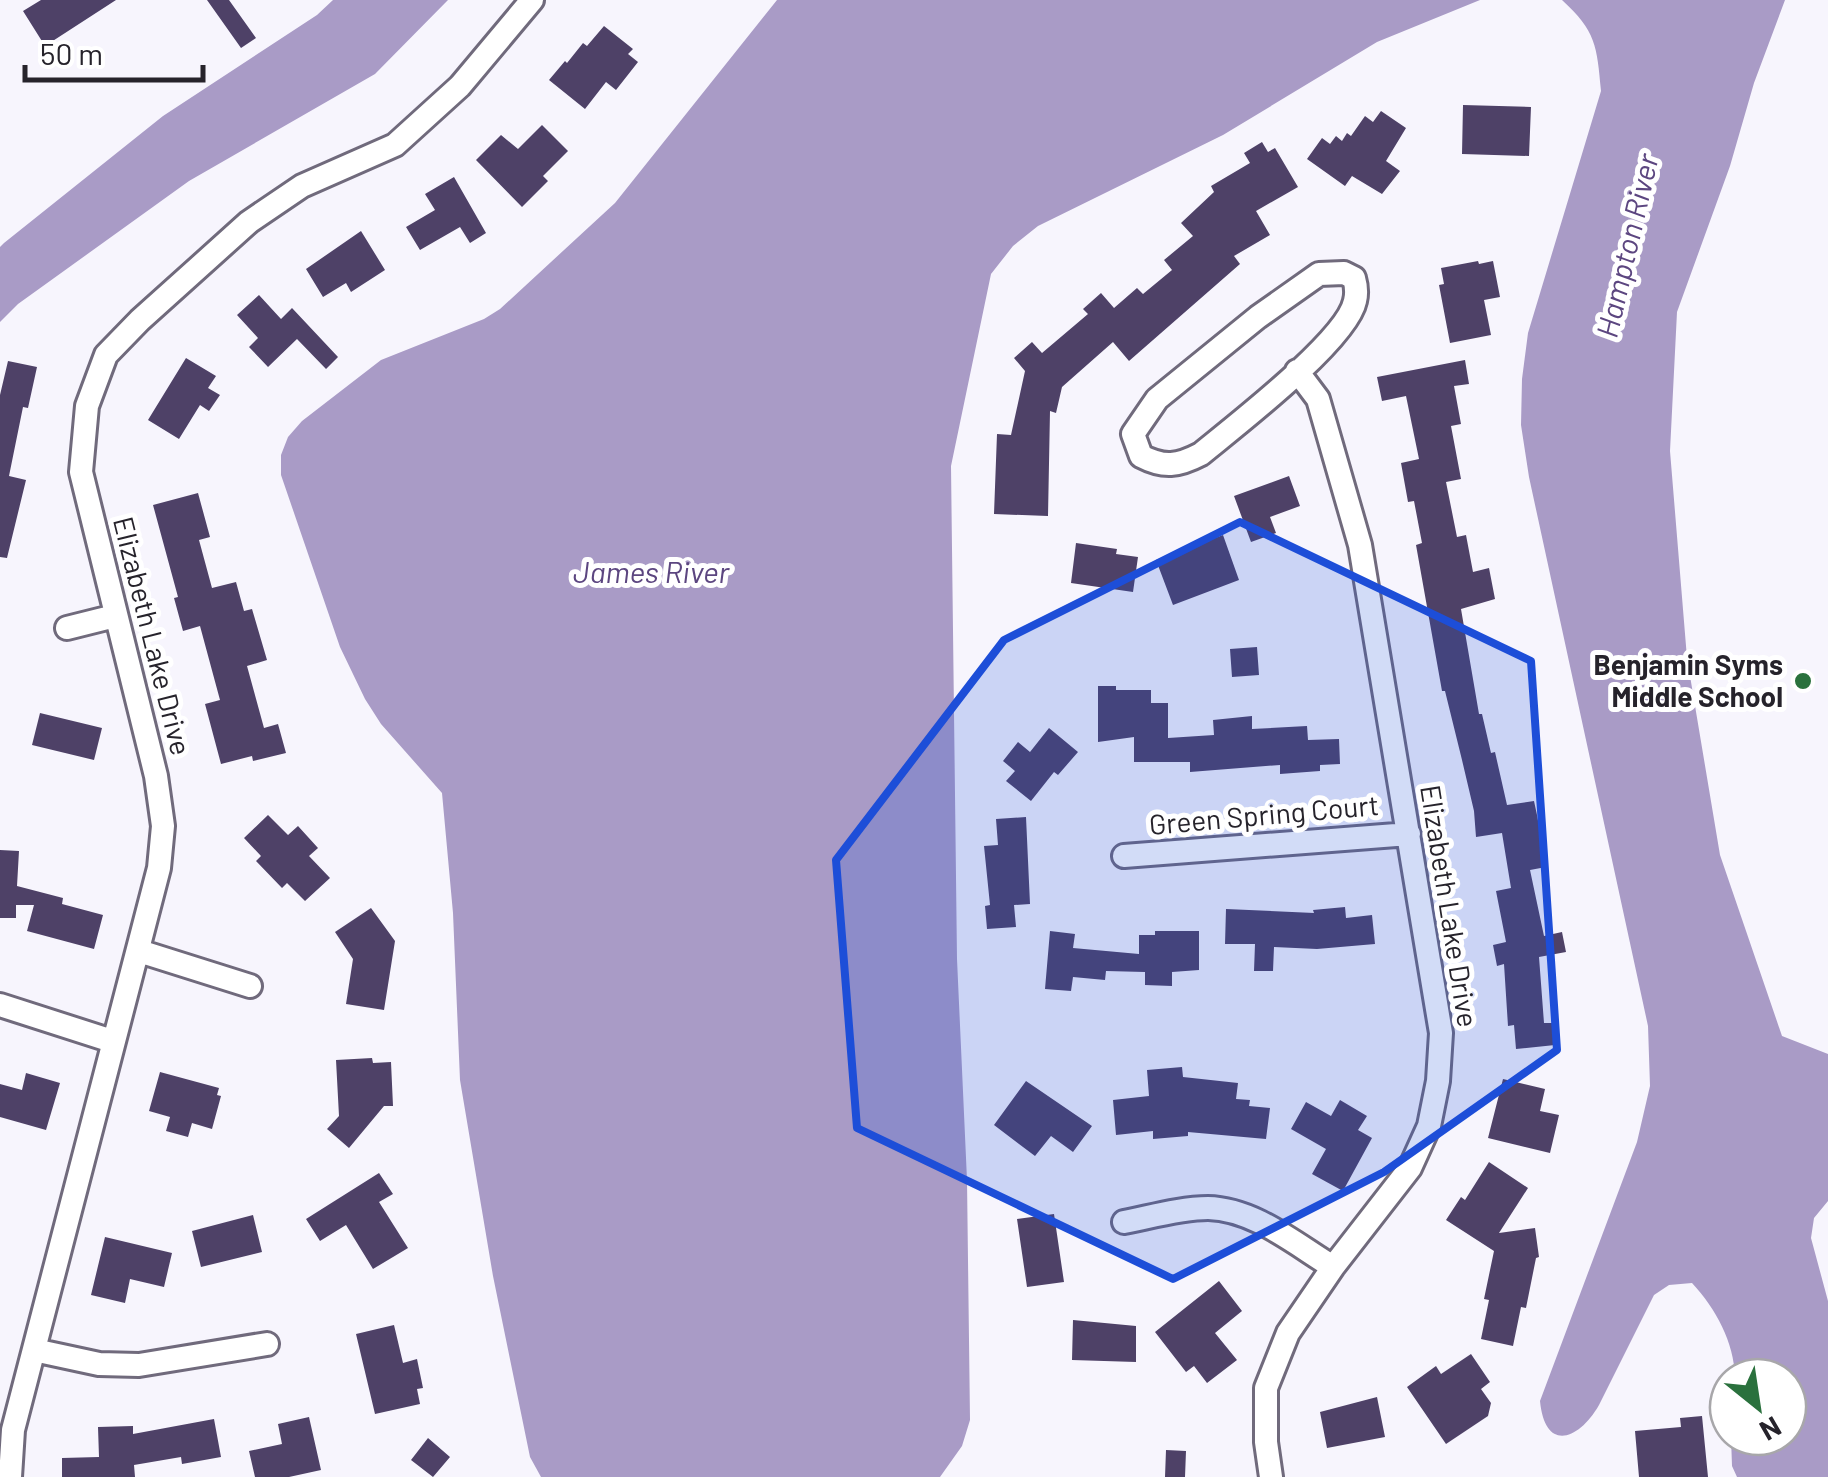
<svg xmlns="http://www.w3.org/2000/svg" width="1828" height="1477" viewBox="0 0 1828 1477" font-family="Barlow,sans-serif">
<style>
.water{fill:#a99bc6}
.building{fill:#4e4167}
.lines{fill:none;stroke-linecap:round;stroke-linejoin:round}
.minor-casing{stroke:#706a7c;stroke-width:28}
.minor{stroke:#fff;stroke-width:22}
.marked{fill:#1d4ed8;fill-opacity:0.2;stroke:#1d4ed8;stroke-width:8;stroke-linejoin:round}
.poi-dot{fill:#2a713d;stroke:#fff;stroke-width:4}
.labels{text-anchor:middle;stroke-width:10;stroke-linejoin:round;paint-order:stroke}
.street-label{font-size:28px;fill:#26232b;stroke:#fff}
.poi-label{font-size:28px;font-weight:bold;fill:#26232b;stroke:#fff;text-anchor:end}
.water-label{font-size:30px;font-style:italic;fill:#5c4680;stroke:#fff}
</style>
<rect width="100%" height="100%" fill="#f7f5fd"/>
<!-- water -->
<path class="water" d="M333,0H448L375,74L189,181L18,304L0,322V247L4,243L163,116L317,15Z
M777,0H1480L1377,42L1223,135L1038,226L1013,246L991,274L951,466L957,959L967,1180L970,1420L962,1446L940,1477H541L530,1457L493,1276L460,1080L453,913L442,793L381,724L365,699L340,647L281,475V455L288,437L302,421L381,360L484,319L500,309L615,203Z
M1562,0H1785L1754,83L1730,166L1677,312L1670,451L1687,658L1720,855L1782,1036L1828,1054V1201L1814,1218L1811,1238L1828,1301V1477H1737L1732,1466L1731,1437H1788V1377H1735C1734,1342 1716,1309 1692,1283L1669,1285L1654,1295L1599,1405C1579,1440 1545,1453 1540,1401L1637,1142L1650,1086L1648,1026L1529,477L1521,425L1522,379L1528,333L1601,91C1597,46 1596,31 1562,0Z"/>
<!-- building -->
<path class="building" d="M41,0H116L45,46L23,11Z
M207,0H229L256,38L241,48Z
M604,26L633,49L628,54L638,62L616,90L606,82L585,109L549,80L565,61L567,63L583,43L587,46Z
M1463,105L1531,107L1529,156L1462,154Z
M1381,111L1406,128L1386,161L1400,171L1382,194L1352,176L1345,186L1307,159L1322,138L1330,144L1336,136L1342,141L1347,133L1351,136L1365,116L1373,122Z
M542,125L568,151L543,176L548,181L522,207L476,160L501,135L518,149Z
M1262,142L1268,152L1275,148L1298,187L1256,211L1270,235L1234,256L1240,264L1129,361L1113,342L1062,387L1056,413L1050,411L1048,516L994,514L997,434L1011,435L1025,371L1014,358L1032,342L1042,353L1088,314L1083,309L1101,293L1114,308L1137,288L1143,294L1172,270L1164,260L1193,236L1181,223L1214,192L1211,186L1250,163L1244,153Z
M454,177L486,233L470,243L460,227L420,250L406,227L435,210L425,194Z
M361,231L385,270L351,292L346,283L323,297L306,269Z
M1478,261L1479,264L1493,261L1500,297L1484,300L1491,335L1450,343L1439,285L1444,284L1441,268Z
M259,295L281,319L292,308L338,357L326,369L297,339L268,367L249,347L258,338L237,315Z
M186,358L216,376L208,388L220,395L209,411L200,405L179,439L148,420Z
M1465,360L1469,384L1454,386L1461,424L1451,426L1461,479L1446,482L1457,537L1466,535L1473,572L1489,568L1495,599L1461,609L1479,714H1482L1491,753L1495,752L1507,805L1534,801L1537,815L1546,867L1530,870L1544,936L1562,932L1566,952L1539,957L1544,1023H1553L1555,1045L1516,1049L1514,1025L1508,1026L1504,964L1497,966L1493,945L1506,942L1496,891L1511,888L1502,833L1476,837L1474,811L1462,760L1445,691H1442L1416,545L1422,543L1414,501L1408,502L1401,463L1419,459L1406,396L1382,401L1377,377Z
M8,361L37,367L28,408L23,407L9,476L26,480L7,558L0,557V395Z
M1289,476L1300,506L1270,517L1276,533L1251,542L1234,496Z
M198,493L210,537L199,540L212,588L236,582L244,611L252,609L267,660L247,666L264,728L278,724L286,753L253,761L252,756L221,764L205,704L220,700L200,626L183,631L174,598L178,597L153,505Z
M1223,535L1239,580L1173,605L1156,560Z
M1076,543L1117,549L1116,554L1138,557L1133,592L1071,583Z
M1257,647L1259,675L1232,677L1230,649Z
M1098,686H1116V690H1151V703H1168V738L1214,735L1213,720L1252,716V729L1307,726L1308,740L1339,739L1340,764L1320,765V771L1280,774V765L1190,772V762H1134V737L1098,742Z
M40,713L102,728L94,760L32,745Z
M1049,728L1078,752L1058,775L1054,772L1031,801L1006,781L1015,771L1003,761L1018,742L1030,752Z
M268,815L288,835L298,826L318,848L309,856L330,878L305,901L287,883L282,888L256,861L261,856L244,838Z
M1026,817L1030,904L1014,905L1016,927L987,929L985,906L990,905L984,846L998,845L996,819Z
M0,850L19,851L17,886L63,898L62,904L103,915L94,949L27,931L34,905H16V918H0Z
M1345,907L1346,918L1372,915L1375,944L1317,949L1274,947L1273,971H1254L1255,944H1225L1226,909L1314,913L1313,910Z
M371,908L395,941L384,1010L346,1004L353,959L335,932Z
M1050,931L1075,934L1073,948L1139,954V935H1155V931H1199V970L1172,972V986L1145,985V972L1106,971L1105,980L1073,977L1071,991L1045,989Z
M372,1058L373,1063L391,1062L393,1106H384L349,1148L327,1129L339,1116L336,1060Z
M1182,1067L1183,1077L1238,1083L1236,1099L1250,1100L1249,1106L1270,1108L1266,1139L1188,1132V1136L1153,1139V1131L1116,1135L1113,1100L1149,1096L1147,1070Z
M160,1072L219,1088L217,1095L221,1096L212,1129L192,1123L188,1137L166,1131L170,1117L149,1111Z
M26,1073L60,1083L46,1130L0,1117V1084L22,1090Z
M1503,1079L1545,1089L1540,1111L1559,1115L1550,1153L1488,1138Z
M1026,1081L1092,1126L1073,1152L1051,1136L1035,1156L994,1125Z
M1340,1100L1367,1116L1358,1130L1372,1138L1343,1191L1312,1174L1326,1149L1291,1129L1306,1102L1331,1116Z
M1489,1162L1528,1188L1499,1233L1535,1228L1539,1257L1536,1258L1526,1308L1521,1307L1513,1346L1481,1339L1489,1300L1484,1299L1494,1251L1446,1220L1461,1197L1465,1200Z
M379,1173L393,1194L379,1202L408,1248L373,1269L346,1225L320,1241L306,1219Z
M1054,1214L1064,1282L1027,1287L1017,1219Z
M253,1215L262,1252L201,1267L192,1231Z
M105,1237L172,1253L164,1287L130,1279L125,1303L91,1295Z
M1219,1281L1242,1311L1215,1333L1237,1360L1207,1383L1194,1366L1186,1372L1155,1332Z
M1073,1320L1136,1326V1362L1072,1360Z
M394,1325L403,1363L417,1359L423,1388L417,1389L420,1404L375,1414L356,1334Z
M1471,1354L1490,1382L1481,1389L1491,1403L1488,1416L1446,1444L1407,1387L1436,1366L1441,1374Z
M1377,1397L1385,1437L1327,1448L1320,1412Z
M1702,1416L1708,1477H1639L1635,1431L1681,1427L1680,1418Z
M309,1417L321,1470L289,1477H255L249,1451L282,1444L278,1424Z
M214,1419L221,1457L182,1464L181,1457L134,1465L135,1477H62V1458L99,1457L98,1427L133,1426V1434Z
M428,1438L450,1457L433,1477L411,1460Z
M1166,1450L1186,1451L1185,1477H1165Z"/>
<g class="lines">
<defs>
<path id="minor" d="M1344,273L1354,278C1356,285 1357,293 1355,301C1347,340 1235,426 1201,454C1178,466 1164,468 1141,456L1133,434L1157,399L1258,317L1319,274Z
M67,628L115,616
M1124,856L1409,834
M139,951L250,986
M0,1005L112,1041
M1124,1222C1150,1217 1181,1208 1208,1208C1254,1209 1295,1244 1333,1267
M34,1350L99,1364L139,1365L267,1344
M10,1477L13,1430L159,868L163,826L156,776L81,472L87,406L106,355L140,320L249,222L302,186L395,145L460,86L532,0
M1271,1477L1266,1442V1388L1288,1333L1333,1267L1410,1168L1429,1126L1438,1081L1441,1033L1360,545L1318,399L1297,371"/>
</defs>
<!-- minor casing -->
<use href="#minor" class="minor-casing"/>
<!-- minor -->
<use href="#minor" class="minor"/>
</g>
<!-- marked area -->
<path class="marked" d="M1240,522L1531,661L1557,1050L1384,1172L1173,1279L857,1128L836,860L1004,640Z"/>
<!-- markers -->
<circle class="poi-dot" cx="1803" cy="681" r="10"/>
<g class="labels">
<!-- street labels -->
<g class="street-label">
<text transform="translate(152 636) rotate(76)" y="10">Elizabeth Lake Drive</text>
<text transform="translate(1264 815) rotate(-5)" y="10">Green Spring Court</text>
<text transform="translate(1449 906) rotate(81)" y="10">Elizabeth Lake Drive</text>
</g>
<!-- poi labels -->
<g class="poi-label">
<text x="1783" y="675">Benjamin Syms<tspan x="1783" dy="32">Middle School</tspan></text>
</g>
<!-- water labels -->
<g class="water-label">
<text transform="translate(1628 246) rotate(-77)" y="10">Hampton River</text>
<text x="651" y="583">James River</text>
</g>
</g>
<!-- north arrow -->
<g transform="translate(1758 1407) rotate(150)"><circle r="48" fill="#ffffff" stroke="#a8a7aa" stroke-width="2.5"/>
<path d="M0-8L18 38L0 25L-18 38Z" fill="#2a713d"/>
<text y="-15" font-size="28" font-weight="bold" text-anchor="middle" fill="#26232b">N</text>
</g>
<!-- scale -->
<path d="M25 65v15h178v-15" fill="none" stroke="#26232b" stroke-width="5"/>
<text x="40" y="65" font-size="30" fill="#26232b" stroke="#ffffff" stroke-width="8" paint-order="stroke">50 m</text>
</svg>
